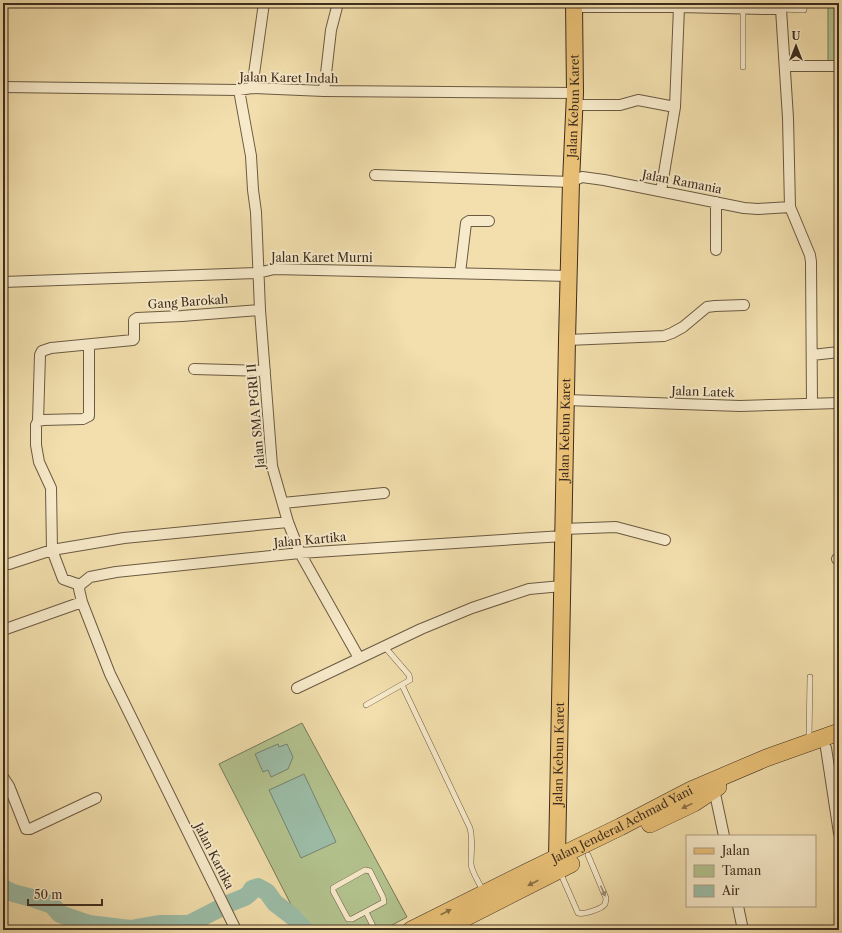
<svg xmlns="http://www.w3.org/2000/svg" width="842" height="933" viewBox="0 0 842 933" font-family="'Libre Caslon Text',serif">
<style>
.green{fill:#b3c38f;stroke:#787857}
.water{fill:#9cbda8;stroke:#768371}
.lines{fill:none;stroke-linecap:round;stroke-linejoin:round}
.river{stroke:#9cbda8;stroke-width:18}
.service-casing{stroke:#6b5a42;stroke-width:6}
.minor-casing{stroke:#6b5a42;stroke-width:12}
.primary-casing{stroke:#3e2d1f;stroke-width:18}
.trunk-casing{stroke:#3e2d1f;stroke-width:18}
.service{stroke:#f7eaca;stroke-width:5}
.minor{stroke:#f7eaca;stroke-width:10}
.primary{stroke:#e9c076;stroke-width:16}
.trunk{stroke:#e9c076;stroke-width:17}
.oneway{fill:#8b6f46}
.oneway2{fill:#9a8c74}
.labels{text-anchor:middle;stroke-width:4;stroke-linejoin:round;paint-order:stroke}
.street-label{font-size:12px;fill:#3e2d1f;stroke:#f7eaca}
</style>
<rect width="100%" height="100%" fill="#f2dfad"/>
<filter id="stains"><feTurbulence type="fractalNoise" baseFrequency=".005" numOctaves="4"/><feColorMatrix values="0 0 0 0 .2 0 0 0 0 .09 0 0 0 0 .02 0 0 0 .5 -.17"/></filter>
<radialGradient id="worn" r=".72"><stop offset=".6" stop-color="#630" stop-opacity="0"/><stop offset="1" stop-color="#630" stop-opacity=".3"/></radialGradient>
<!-- green -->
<path class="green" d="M828,3H839V62H828Z
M302,723L407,917L383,930H304L219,764Z"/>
<!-- water -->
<path class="water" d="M278,744L279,747L287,744L293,757L288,769L271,777L268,770L263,772L255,754Z
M304,774L336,842L301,858L269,790Z"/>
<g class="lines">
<!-- river -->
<path class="river" d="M3,888L13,893L32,898L52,905L60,914L89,924L130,929L159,924H189L230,903L245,897L250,893L252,889L258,887L267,892L275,903L292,916L305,930"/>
<defs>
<path id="service" d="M743,9V67
M781,9L804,10L805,3
M402,685L470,828C473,840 471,851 471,864C472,873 479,882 483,891
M366,705L410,680L409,675L384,646
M809,739L810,677
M365,870L370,871L383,897L384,902L352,919H348L333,891V888Z
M560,872L578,913C583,915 602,909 605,904C606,901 606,900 606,898L588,855
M366,912L375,930"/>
<path id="minor" d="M765,3V9H781L788,118L790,207L810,255L811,262L812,404
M574,7H679L765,9
M785,66H839
M3,87L239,90L252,88L324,91L575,93
M252,88L264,3
M239,90L251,156L253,190L256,212L260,310L272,466L288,522L300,553L359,658
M324,91L331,30L338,3
M575,105H620L638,100L675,107L661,191
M675,107L679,7
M375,175L571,182L582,177L604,180L744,208L758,209L790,207
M716,202V250
M460,273L466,223L469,221H489
M3,282L258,273L274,269L569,276
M567,340L664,336L672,333L683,327L707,307L715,306L744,305
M812,355L839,352
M194,369L265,371
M566,400L740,406L839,403
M38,421L43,420L83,419L89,416V345
M283,503L384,493
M563,529L616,527L665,540
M837,559H839
M3,564H9L52,550L124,538L288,522
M80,585L63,579L52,550L51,488L39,462L36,445V425L38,421L40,355L42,351L51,348L133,340L134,339V320L137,318L182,316L260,310
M3,630L82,602
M297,688L421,629L472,608L529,589L562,586
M826,748L839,833
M3,777L9,786L26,829H30L96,798
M714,789L724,836
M738,906L743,930
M236,930L110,674L82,602L79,589L80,585L90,577L116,572L300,553L563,536"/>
<g id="primary">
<path id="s1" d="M557,858L567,340L571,182L575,93L574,3"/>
</g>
<g id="trunk">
<path d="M650,824L694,803L718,787"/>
<path id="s2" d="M411,930L527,872L620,827L691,790L766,758L839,732"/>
<path d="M441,930L571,864"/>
</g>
</defs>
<!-- service casing -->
<use href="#service" class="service-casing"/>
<!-- minor casing -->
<use href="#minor" class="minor-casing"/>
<!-- primary casing -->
<use href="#primary" class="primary-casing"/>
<!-- trunk casing -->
<use href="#trunk" class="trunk-casing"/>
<!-- service -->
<use href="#service" class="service"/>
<!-- minor -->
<use href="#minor" class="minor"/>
<!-- primary -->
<use href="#primary" class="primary"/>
<!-- trunk -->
<use href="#trunk" class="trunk"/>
</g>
<!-- one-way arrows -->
<defs><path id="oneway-solid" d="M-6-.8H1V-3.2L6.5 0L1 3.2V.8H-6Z"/></defs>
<g class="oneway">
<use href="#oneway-solid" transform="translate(687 806) rotate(154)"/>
<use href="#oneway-solid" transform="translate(533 883) rotate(153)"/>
<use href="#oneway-solid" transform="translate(446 912) rotate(-27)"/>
</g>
<use class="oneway2" href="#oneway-solid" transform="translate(603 891) rotate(67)"/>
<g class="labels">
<!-- street labels -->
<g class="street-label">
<text transform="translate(289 78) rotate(1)" y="4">Jalan Karet Indah</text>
<text dy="4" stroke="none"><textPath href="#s1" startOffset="752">Jalan Kebun Karet</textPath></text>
<text transform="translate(682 182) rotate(11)" y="4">Jalan Ramania</text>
<text x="322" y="262">Jalan Karet Murni</text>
<text transform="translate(188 302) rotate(-4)" y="4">Gang Barokah</text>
<text transform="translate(703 392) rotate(2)" y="4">Jalan Latek</text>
<text transform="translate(256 416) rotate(-95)" y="4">Jalan SMA PGRI II</text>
<text dy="4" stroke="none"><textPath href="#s1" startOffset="428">Jalan Kebun Karet</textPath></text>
<text transform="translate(310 540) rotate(-5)" y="4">Jalan Kartika</text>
<text dy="4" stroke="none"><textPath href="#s1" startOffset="104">Jalan Kebun Karet</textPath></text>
<text dy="4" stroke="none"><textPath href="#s2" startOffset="236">Jalan Jenderal Achmad Yani</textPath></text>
<text transform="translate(214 856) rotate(63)" y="4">Jalan Kartika</text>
</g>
</g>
<!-- margin -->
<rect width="842" height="933" fill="none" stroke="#f2dfad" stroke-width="16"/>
<rect x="4" y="4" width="834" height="925" fill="none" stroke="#3e2d1f" stroke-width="2"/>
<rect x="8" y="8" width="826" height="917" fill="none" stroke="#3e2d1f"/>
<!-- legend -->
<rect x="686" y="835" width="130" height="72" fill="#f7eaca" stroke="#ad9e86"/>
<rect x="694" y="848" width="20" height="6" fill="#e9c076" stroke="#ad9e86"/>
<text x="722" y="855" font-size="12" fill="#3e2d1f">Jalan</text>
<rect x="694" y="865" width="20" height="12" fill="#b3c38f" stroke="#ad9e86"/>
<text x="722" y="875" font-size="12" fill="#3e2d1f">Taman</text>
<rect x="694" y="885" width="20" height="12" fill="#9cbda8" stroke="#ad9e86"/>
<text x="722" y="895" font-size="12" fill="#3e2d1f">Air</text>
<!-- north arrow -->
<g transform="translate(796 46)" stroke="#f7eaca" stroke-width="3" paint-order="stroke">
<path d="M0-3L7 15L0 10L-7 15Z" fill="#3e2d1f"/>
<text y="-6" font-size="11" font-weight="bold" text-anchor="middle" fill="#3e2d1f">U</text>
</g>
<!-- scale -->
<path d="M28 899v6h74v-6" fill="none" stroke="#3e2d1f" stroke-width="2"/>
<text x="34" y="899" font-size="12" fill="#3e2d1f" stroke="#f7eaca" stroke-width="3" paint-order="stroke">50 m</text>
<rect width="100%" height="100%" filter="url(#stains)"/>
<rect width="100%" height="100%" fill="url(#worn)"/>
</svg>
